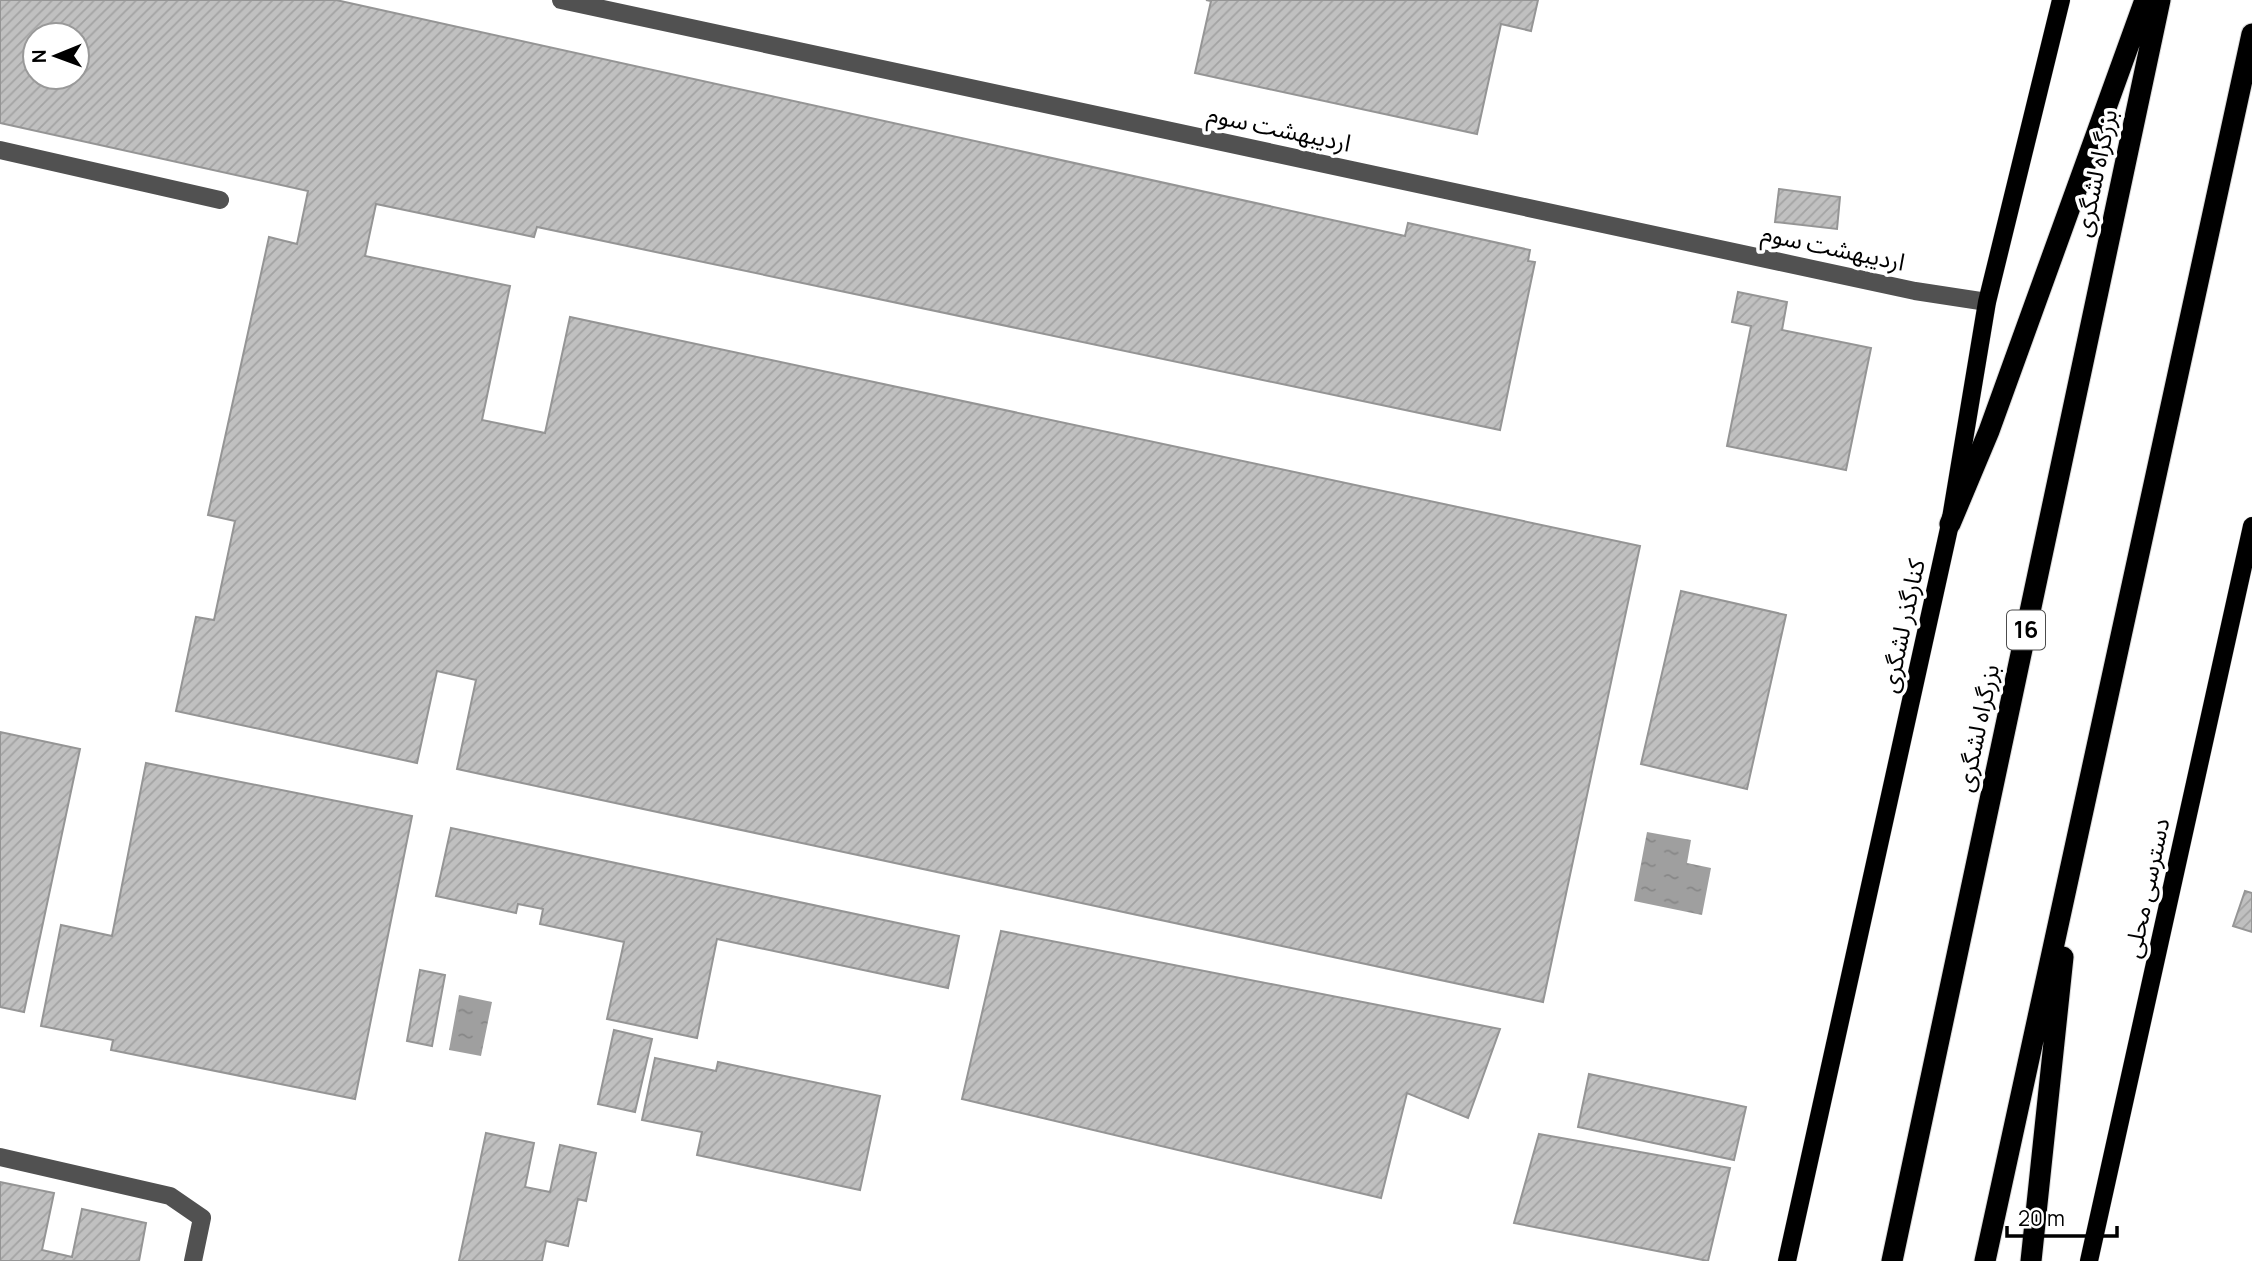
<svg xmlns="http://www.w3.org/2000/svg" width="2252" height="1261" viewBox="0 0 2252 1261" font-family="Manrope,'Noto Sans Arabic',sans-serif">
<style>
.water{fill:url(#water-ripples)}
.building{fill:url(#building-hatch);stroke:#959595;stroke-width:2;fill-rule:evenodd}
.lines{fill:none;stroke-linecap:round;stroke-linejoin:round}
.major-casing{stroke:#dbdbdb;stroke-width:19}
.highway-casing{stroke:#dbdbdb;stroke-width:23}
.minor{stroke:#515151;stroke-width:18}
.major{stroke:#000;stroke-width:18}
.highway{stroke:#000;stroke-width:21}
.labels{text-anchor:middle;stroke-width:7;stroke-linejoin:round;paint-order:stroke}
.shield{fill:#fff;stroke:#4c4c4c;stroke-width:2}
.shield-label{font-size:23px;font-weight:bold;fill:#000}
.street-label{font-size:24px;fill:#000;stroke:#fff}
</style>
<defs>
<pattern id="water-ripples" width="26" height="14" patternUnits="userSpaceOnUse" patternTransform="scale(1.75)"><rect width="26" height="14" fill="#9f9f9f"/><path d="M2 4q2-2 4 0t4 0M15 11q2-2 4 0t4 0" fill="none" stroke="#878787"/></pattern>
<pattern id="building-hatch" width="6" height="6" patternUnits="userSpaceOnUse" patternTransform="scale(1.75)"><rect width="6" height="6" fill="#c0c0c0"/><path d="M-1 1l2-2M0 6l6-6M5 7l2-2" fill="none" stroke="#a3a3a3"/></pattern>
</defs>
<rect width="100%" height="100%" fill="#fff"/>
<!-- water -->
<path class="water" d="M1647,832L1691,840L1687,863L1711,868L1702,915L1634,901Z
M459,995L492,1002L481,1056L449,1050Z"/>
<!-- building -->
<path class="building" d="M0,0H336L1405,236L1408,223L1530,250L1528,261L1535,262L1500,430L537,227L534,237L376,204L365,256L510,286L482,420L545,433L570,317L1640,546L1543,1002L457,769L476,680L437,671L417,763L176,711L196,617L214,620L235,521L208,515L269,237L297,244L308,191L0,123ZM35,35H77V77H35Z
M1206,0H1538L1531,31L1501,24L1477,134L1195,73L1211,1Z
M1779,189L1840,197L1837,229L1775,222Z
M1738,292L1787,302L1782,330L1871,348L1846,470L1727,446L1751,326L1732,322Z
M1681,591L1786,615L1747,789L1641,764Z
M0,732L80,749L24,1012L0,1007Z
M146,763L412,816L355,1099L111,1050L113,1040L41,1026L61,925L112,936Z
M451,828L959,936L948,988L717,939L697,1038L607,1019L624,942L540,924L543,909L518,904L516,913L436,896Z
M2245,891L2252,893V932L2233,926Z
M1001,931L1500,1029L1468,1118L1407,1093L1381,1198L962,1099Z
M420,970L445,975L432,1046L407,1041Z
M614,1030L652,1039L635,1112L598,1104Z
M655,1058L716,1071L718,1062L880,1096L860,1190L697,1155L702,1132L642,1120Z
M1589,1074L1746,1107L1734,1160L1578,1127Z
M486,1133L534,1143L525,1187L550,1192L560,1145L596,1153L586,1201L578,1199L568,1246L546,1241L542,1261H459Z
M1539,1134L1730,1168L1708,1261L1514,1223Z
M0,1182L54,1193L42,1250L72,1257L82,1209L146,1223L139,1261H0Z"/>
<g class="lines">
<defs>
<path id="major" d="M1787,1261L1950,524L1987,302L2061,0
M2089,1261L2252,526"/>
<path id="highway" d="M1950,524L1989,431L2145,0
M1892,1261L2160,0
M1985,1261L2252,34
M2031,1261L2063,957"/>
</defs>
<!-- major casing -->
<use href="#major" class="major-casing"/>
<!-- highway casing -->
<use href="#highway" class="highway-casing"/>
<!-- minor -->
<path class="minor" d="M561,0L1915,291L1987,302
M0,150L220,200
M0,1157L170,1196L202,1218L193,1261"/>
<!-- major -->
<use href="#major" class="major"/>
<!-- highway -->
<use href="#highway" class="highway"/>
</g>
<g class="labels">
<!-- shield labels -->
<rect class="shield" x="2007" y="610.5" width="38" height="39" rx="5"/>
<g class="shield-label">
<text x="2026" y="638">16</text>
</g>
<!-- street labels -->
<g class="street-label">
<text transform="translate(1279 129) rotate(12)" y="8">اردیبهشت سوم</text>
<text transform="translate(2096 173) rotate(-78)" y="8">بزرگراه لشگری</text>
<text transform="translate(1833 248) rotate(12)" y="8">اردیبهشت سوم</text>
<text transform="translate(1903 626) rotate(-78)" y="8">کنارگذر لشگری</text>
<text transform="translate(1978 728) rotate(-78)" y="8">بزرگراه لشگری</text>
<text transform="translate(2147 888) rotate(-78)" y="8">دسترسی محلی</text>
</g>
</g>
<!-- north arrow -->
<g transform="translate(56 56) rotate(269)"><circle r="33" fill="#ffffff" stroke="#999999" stroke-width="2"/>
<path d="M0-5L12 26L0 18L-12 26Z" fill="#000000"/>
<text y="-10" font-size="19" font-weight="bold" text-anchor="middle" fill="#000000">N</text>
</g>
<!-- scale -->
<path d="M2007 1226v10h110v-10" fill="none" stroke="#000000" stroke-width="3.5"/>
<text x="2018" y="1226" font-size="21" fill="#000000" stroke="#ffffff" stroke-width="5" paint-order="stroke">20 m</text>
</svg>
